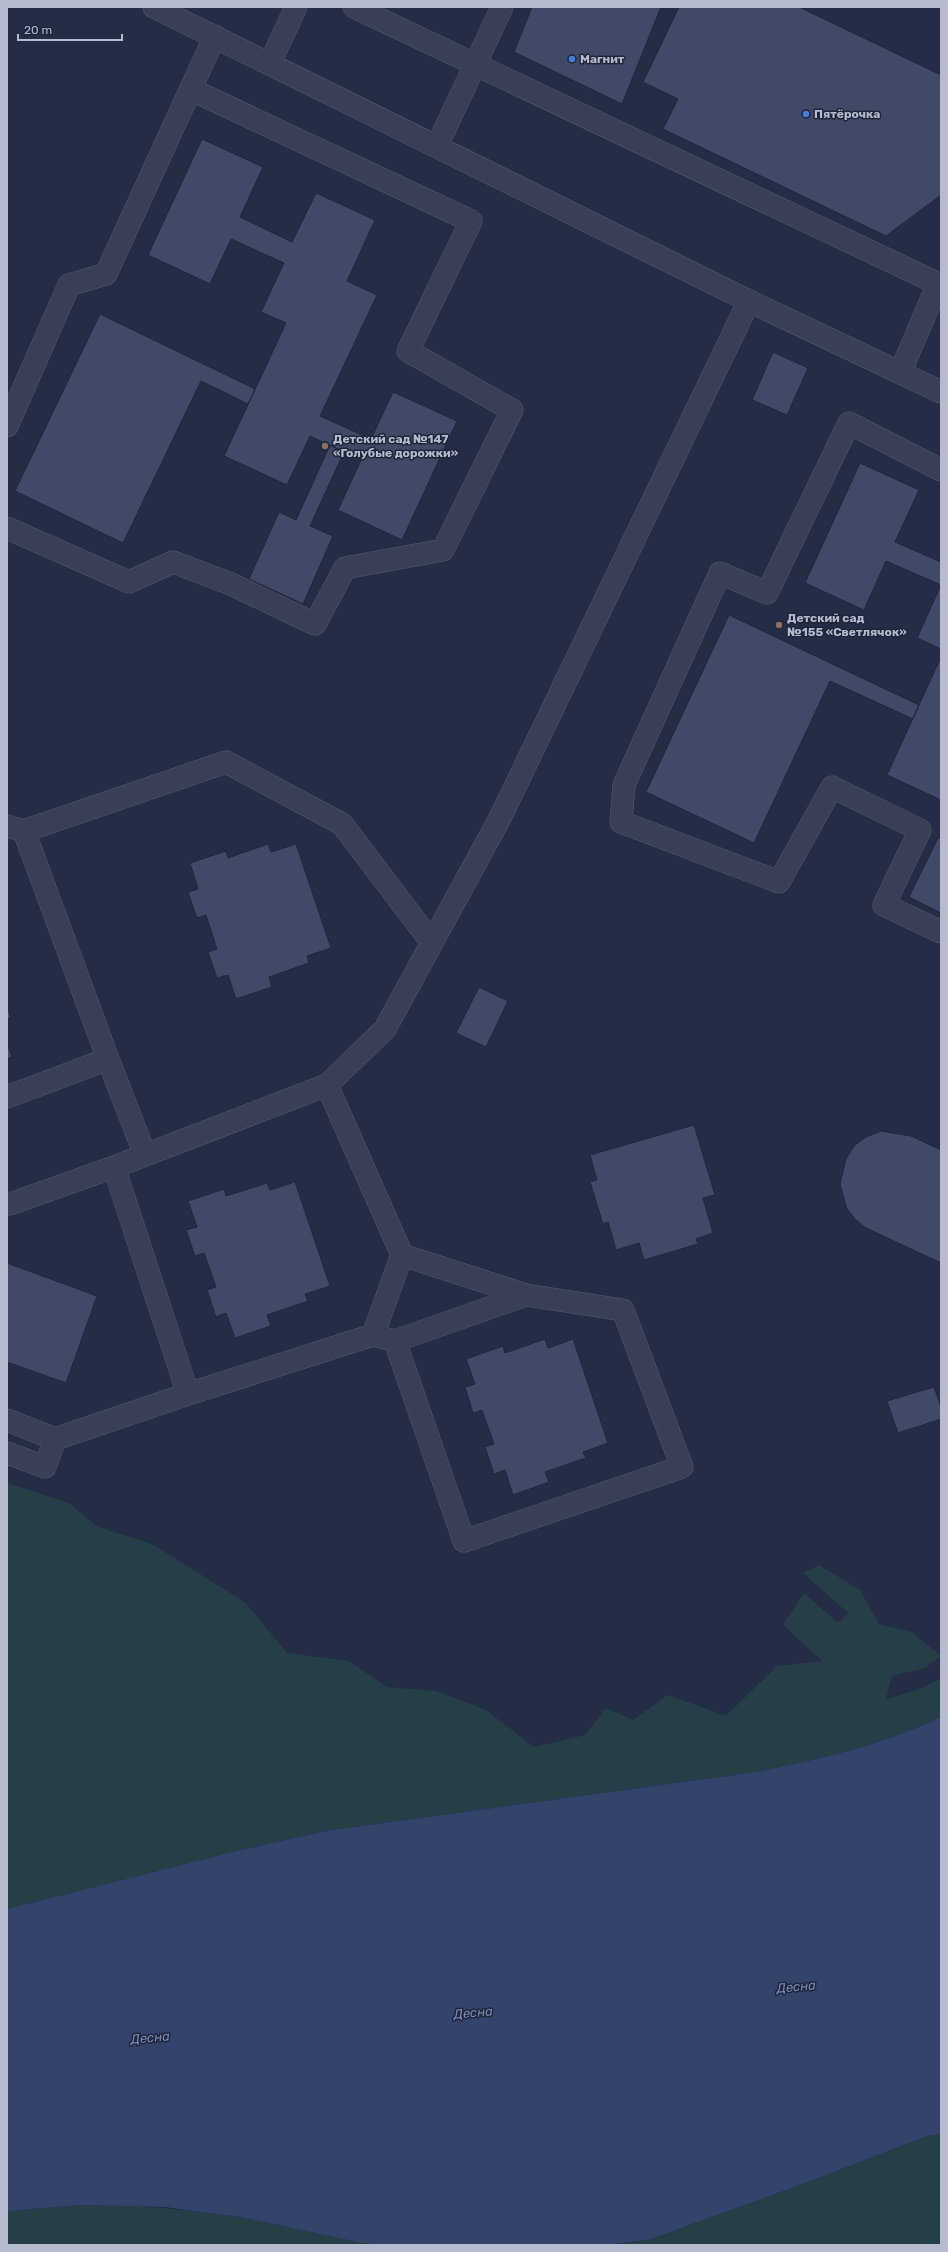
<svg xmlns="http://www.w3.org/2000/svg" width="948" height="2252" viewBox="0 0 948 2252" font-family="Rubik,sans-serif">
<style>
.green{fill:#263e46}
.water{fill:#34436c}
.building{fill:#404a66;stroke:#1f273c}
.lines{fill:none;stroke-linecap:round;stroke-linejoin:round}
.minor-casing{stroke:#545b6f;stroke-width:23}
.minor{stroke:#394055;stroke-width:22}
.shop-dot{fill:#3f7fe0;stroke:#1d253a;stroke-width:1.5}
.education-dot{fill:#8d6e63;stroke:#1d253a;stroke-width:1.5}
.labels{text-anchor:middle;stroke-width:3;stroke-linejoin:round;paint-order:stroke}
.poi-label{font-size:12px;font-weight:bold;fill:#b6bcce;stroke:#1d253a;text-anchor:start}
.water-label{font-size:13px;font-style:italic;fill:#7b8cb8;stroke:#1d253a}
</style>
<rect width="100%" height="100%" fill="#242d45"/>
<!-- green -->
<path class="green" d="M7,1483L69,1503L98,1527L152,1544L246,1603L287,1653L349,1661L387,1687L436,1691L486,1710L534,1747L585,1735L606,1708L633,1720L668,1695L726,1716L777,1666L822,1661L783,1625L804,1593L838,1623L848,1613L803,1573L819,1565L860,1590L879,1624L912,1632L941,1656L925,1668L892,1676L886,1699L920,1689L941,1678V1717C882,1745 821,1759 757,1772L326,1831L237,1851L7,1909Z
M941,2134V2245H606L651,2239L808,2182L927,2136Z
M80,2205C134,2206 188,2208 241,2217C290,2226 338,2240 387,2245H7V2211Z"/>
<!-- water -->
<path class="water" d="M941,1717V2134L927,2136L808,2182L651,2239L606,2245H387L363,2243L241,2217L165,2207L80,2205L7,2211V1909L237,1851L326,1831L757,1772C821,1759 882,1745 941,1717Z"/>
<!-- building -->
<path class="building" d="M532,7H661L622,104L514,52Z
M679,7H799L941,75V195L886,236L663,129L678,99L643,82Z
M202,139L263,167L240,217L292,242L316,193L375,220L347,281L377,295L320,416L371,439L393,392L457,421L402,540L338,510L361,460L310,436L287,485L224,456L286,323L261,312L284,263L231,239L210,284L148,255Z
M100,314L255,389L248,404L201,381L123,543L15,491Z
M773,352L808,368L787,415L752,400Z
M330,445L344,452L310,526L333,536L303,604L249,579L279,512L296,520Z
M860,463L919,490L895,542L941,562V649L917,638L941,585L886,561L864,610L805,583Z
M729,615L919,705L913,719L830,681L754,843L646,792Z
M941,657V800L887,775Z
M938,838L941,839V913L909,897Z
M268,844L271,852L296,844L331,948L307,956L309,963L269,977L272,987L236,999L228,975L217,978L208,952L217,949L206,915L197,918L188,892L198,889L190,863L226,851L228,858Z
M479,987L508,1001L486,1047L456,1033Z
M7,1006L11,1018L7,1019Z
M7,1043L12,1057L7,1059Z
M694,1125L715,1195L703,1198L713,1233L696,1239L698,1244L644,1260L639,1243L616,1250L608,1222L603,1224L590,1182L597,1180L590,1155Z
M881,1131L911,1136L941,1150V1263L866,1228L855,1219L847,1209L840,1184L846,1159L854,1146L866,1137Z
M295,1182L330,1286L305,1294L308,1301L267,1315L271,1326L235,1338L226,1313L216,1317L207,1290L216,1287L204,1253L195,1256L186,1230L197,1227L188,1201L224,1189L226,1196L267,1183L270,1190Z
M7,1263L97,1296L66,1383L7,1362Z
M545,1339L548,1348L573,1339L608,1443L583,1452L586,1458L545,1472L549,1482L513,1495L505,1470L494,1474L485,1447L494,1444L482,1410L473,1413L465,1387L475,1384L466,1359L503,1346L505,1353Z
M934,1387L941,1407V1419L898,1433L887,1401Z"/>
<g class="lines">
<defs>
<path id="minor" d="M154,7L749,301L941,392
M354,7L941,285
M270,63L296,7
M437,146L502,7
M900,373L938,284
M7,426L69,285L106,274L215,36
M941,470L849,423L767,593L720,573L624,785L621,822L779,882L832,787L920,830L884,905L941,932
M7,528L129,582L173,562L231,584L315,624L345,568L443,550L512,410L408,351L471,221L192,90
M7,826L24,831L226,762L342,824L432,943
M108,1059L145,1155
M327,1085L114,1167L188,1394L373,1335L402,1255L327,1085L385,1029L500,818L749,301
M7,1097L108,1059L24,831
M7,1203L10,1204L114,1167
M373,1335L395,1341L464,1541L682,1467L623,1310L526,1295L402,1255
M395,1341L526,1295
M7,1420L55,1439L188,1394
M7,1453L45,1467L55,1439"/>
</defs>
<!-- minor casing -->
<use href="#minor" class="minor-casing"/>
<!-- minor -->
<use href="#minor" class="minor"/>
</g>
<!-- markers -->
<g class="shop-dot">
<circle cx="572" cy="59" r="4"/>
<circle cx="806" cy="114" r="4"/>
</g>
<g class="education-dot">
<circle cx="325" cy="446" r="4"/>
<circle cx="779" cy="625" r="4"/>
</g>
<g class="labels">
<!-- poi labels -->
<g class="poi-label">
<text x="580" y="63">Магнит</text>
<text x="814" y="118">Пятёрочка</text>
<text x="333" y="443">Детский сад №147<tspan x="333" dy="14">«Голубые дорожки»</tspan></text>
<text x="787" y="622">Детский сад<tspan x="787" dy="14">№155 «Светлячок»</tspan></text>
</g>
<!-- water labels -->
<g class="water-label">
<text transform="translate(796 1986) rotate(-5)" y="5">Десна</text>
<text transform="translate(473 2012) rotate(-5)" y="5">Десна</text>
<text transform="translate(150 2037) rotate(-5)" y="5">Десна</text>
</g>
</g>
<!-- border -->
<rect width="948" height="2252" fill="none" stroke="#b6bcce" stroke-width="16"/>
<!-- scale -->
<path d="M18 34v6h104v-6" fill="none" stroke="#b6bcce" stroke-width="2"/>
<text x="24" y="34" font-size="12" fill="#b6bcce" stroke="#1d253a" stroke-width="3" paint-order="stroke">20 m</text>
</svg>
